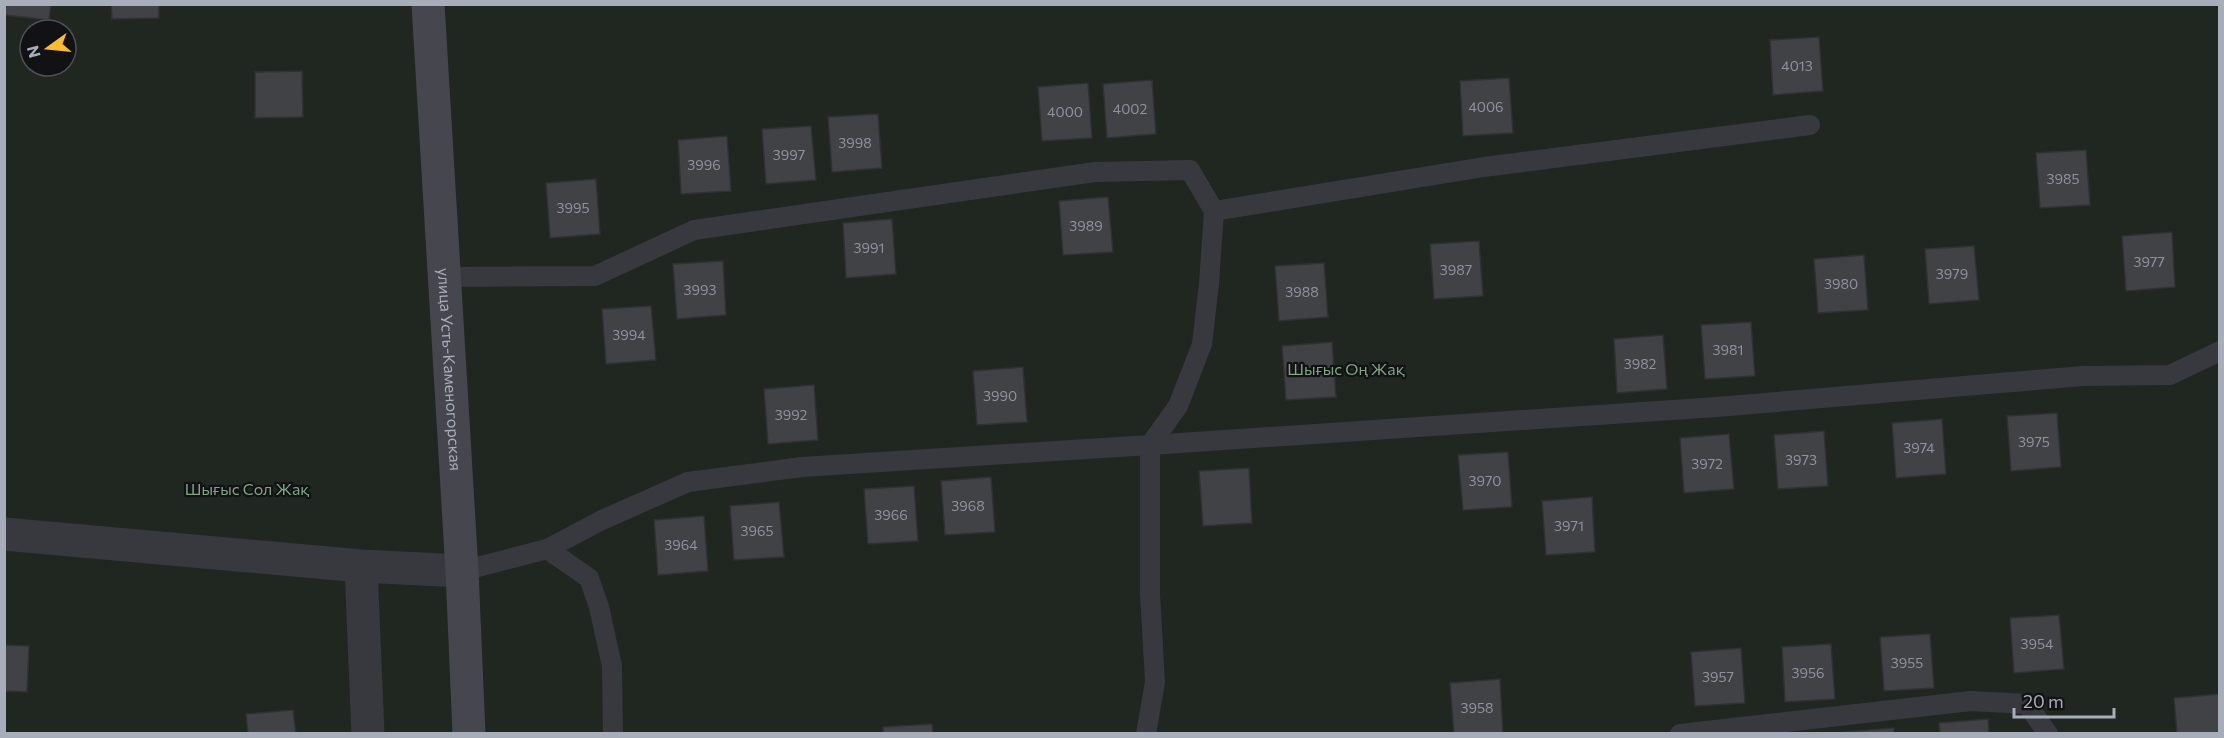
<svg xmlns="http://www.w3.org/2000/svg" width="2224" height="738" viewBox="0 0 2224 738" font-family="Commissioner,sans-serif">
<style>
.green{fill:#1f2720;fill-rule:evenodd}
.building{fill:#414246;stroke:#313135;stroke-width:1.5}
.lines{fill:none;stroke-linecap:round;stroke-linejoin:round}
.lane{stroke:#38393e;stroke-width:20}
.street{stroke:#38393e;stroke-width:33}
.secondary{stroke:#46474e;stroke-width:33}
.labels{text-anchor:middle;stroke-width:4.5;stroke-linejoin:round;paint-order:stroke}
.number-label{font-size:14px;fill:#8e929d}
.street-label{font-size:16px;fill:#a8adba;stroke:#121214}
.park-label{font-size:16px;fill:#7fa682;stroke:#121214}
</style>
<rect width="100%" height="100%" fill="#171719"/>
<!-- green -->
<path class="green" d="M4,5H2219V733H5ZM30,30H66V66H30Z"/>
<!-- building -->
<path class="building" d="M4,4H51L49,20L4,15Z
M111,4H159V18L112,19Z
M1819,37L1823,91L1773,95L1770,40Z
M302,71L303,117L255,118V72Z
M1509,78L1513,133L1463,136L1460,81Z
M1152,80L1156,134L1107,138L1103,84Z
M1088,83L1092,138L1042,141L1038,87Z
M878,114L882,168L832,172L828,117Z
M811,126L816,180L766,184L762,129Z
M727,136L731,191L681,194L678,140Z
M2086,150L2090,205L2040,208L2036,153Z
M596,179L600,234L550,238L546,183Z
M1108,197L1113,252L1063,255L1059,201Z
M892,219L896,274L846,278L843,223Z
M2172,232L2175,287L2126,291L2122,236Z
M1479,241L1483,296L1434,299L1430,244Z
M1974,246L1979,300L1929,304L1925,249Z
M1864,255L1868,310L1818,313L1814,259Z
M723,261L726,315L677,319L673,264Z
M1324,263L1328,317L1279,321L1275,266Z
M651,306L656,360L606,364L602,309Z
M1751,322L1755,376L1705,379L1701,325Z
M1663,335L1667,389L1617,393L1614,339Z
M1332,342L1336,397L1286,400L1282,346Z
M1023,367L1027,422L977,425L973,371Z
M814,385L818,440L768,444L764,389Z
M2057,413L2061,467L2011,471L2007,416Z
M1942,419L1946,474L1896,478L1892,423Z
M1824,431L1828,486L1778,489L1774,435Z
M1729,434L1734,489L1684,493L1680,438Z
M1508,452L1512,507L1463,510L1458,455Z
M1249,468L1252,523L1203,526L1199,471Z
M991,477L995,532L945,535L941,481Z
M914,486L918,541L868,544L864,489Z
M1592,497L1595,552L1546,555L1542,501Z
M779,502L784,557L734,560L730,506Z
M704,516L708,571L658,575L654,520Z
M2059,615L2064,669L2014,673L2010,618Z
M1930,634L1934,688L1884,691L1880,637Z
M1831,644L1835,699L1785,702L1782,647Z
M4,645L29,646L27,692L4,691Z
M1741,648L1745,703L1695,706L1691,652Z
M1500,679L1503,734H1454L1450,683Z
M2220,694V734H2177L2174,698Z
M293,710L296,734H248L246,714Z
M1988,719L1989,734H1940L1939,723Z
M932,724L933,734H883V727Z
M1894,728V734H1844V732Z"/>
<g class="lines">
<!-- lane -->
<path class="lane" d="M443,277L595,276L694,230L1095,172L1190,170L1214,211
M547,549L589,578L599,607L612,666L613,734
M462,571L547,549L602,520L688,482L802,467L1150,445L1717,407L2083,376L2170,375L2220,351
M1146,734L1155,682L1150,593V445L1178,406L1202,344L1209,284L1214,211L1484,167L1810,125
M1680,734L1971,701L2027,704L2048,734"/>
<!-- street -->
<path class="street" d="M4,534L361,566L462,571
M361,566L368,734"/>
<!-- secondary -->
<path class="secondary" id="s1" d="M428,4L462,571L469,734"/>
</g>
<g class="labels">
<!-- number labels -->
<g class="number-label">
<text x="1797" y="71">4013</text>
<text x="1486" y="112">4006</text>
<text x="1130" y="114">4002</text>
<text x="1065" y="117">4000</text>
<text x="855" y="148">3998</text>
<text x="789" y="160">3997</text>
<text x="704" y="170">3996</text>
<text x="2063" y="184">3985</text>
<text x="573" y="213">3995</text>
<text x="1086" y="231">3989</text>
<text x="869" y="253">3991</text>
<text x="2149" y="267">3977</text>
<text x="1456" y="275">3987</text>
<text x="1952" y="279">3979</text>
<text x="1841" y="289">3980</text>
<text x="700" y="295">3993</text>
<text x="1302" y="297">3988</text>
<text x="629" y="340">3994</text>
<text x="1728" y="355">3981</text>
<text x="1640" y="369">3982</text>
<text x="1000" y="401">3990</text>
<text x="791" y="420">3992</text>
<text x="2034" y="447">3975</text>
<text x="1919" y="453">3974</text>
<text x="1801" y="465">3973</text>
<text x="1707" y="469">3972</text>
<text x="1485" y="486">3970</text>
<text x="968" y="511">3968</text>
<text x="891" y="520">3966</text>
<text x="1569" y="531">3971</text>
<text x="757" y="536">3965</text>
<text x="681" y="550">3964</text>
<text x="2037" y="649">3954</text>
<text x="1907" y="668">3955</text>
<text x="1808" y="678">3956</text>
<text x="1718" y="682">3957</text>
<text x="1477" y="713">3958</text>
</g>
<!-- street labels -->
<g class="street-label">
<text dy="6" stroke="none"><textPath href="#s1" startOffset="366">улица Усть-Каменогорская</textPath></text>
</g>
<!-- park labels -->
<g class="park-label">
<text x="1346" y="375">Шығыс Оң Жақ</text>
<text x="247" y="495">Шығыс Сол Жақ</text>
</g>
</g>
<!-- border -->
<rect width="2224" height="738" fill="none" stroke="#a8adba" stroke-width="12"/>
<!-- north arrow -->
<g transform="translate(48 48) rotate(255)"><circle r="28" fill="#121214" stroke="#4e5056" stroke-width="1.5"/>
<path d="M0-4.5L10 22L0 15L-10 22Z" fill="#fbbd2d"/>
<text y="-9" font-size="16" font-weight="bold" text-anchor="middle" fill="#a8adba">N</text>
</g>
<!-- scale -->
<path d="M2014 708v9h100v-9" fill="none" stroke="#a8adba" stroke-width="3"/>
<text x="2023" y="708" font-size="18" fill="#a8adba" stroke="#121214" stroke-width="4.5" paint-order="stroke">20 m</text>
</svg>
